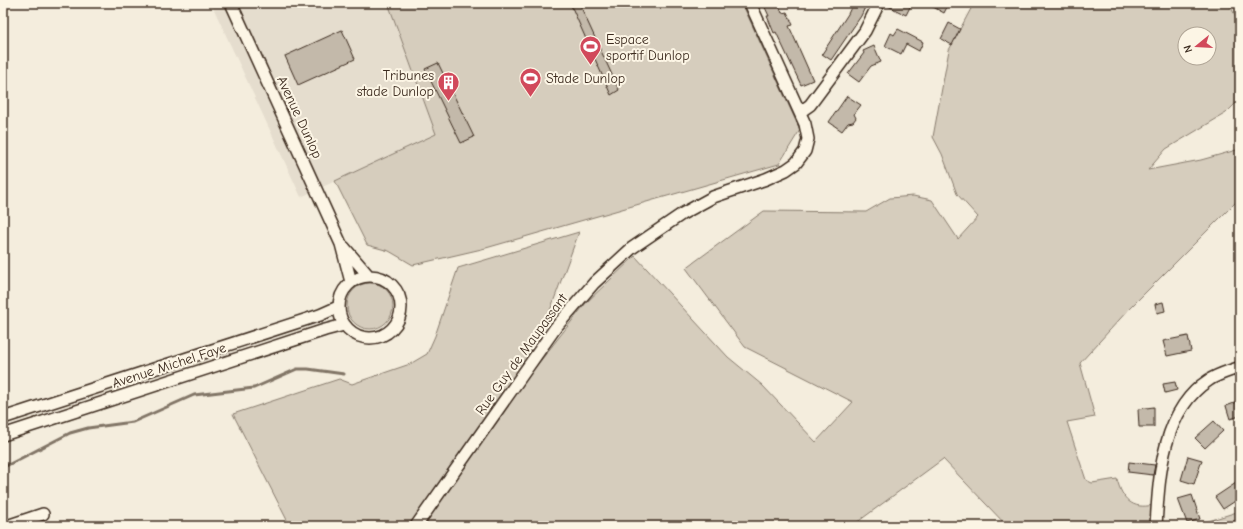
<svg xmlns="http://www.w3.org/2000/svg" width="1243" height="529" viewBox="0 0 1243 529" font-family="'Comic Neue',sans-serif">
<style>
.built{fill:#e5ddce}
.green{fill:#d6cdbd;stroke:#887c6e;fill-rule:evenodd}
.lines{fill:none;stroke-linecap:round;stroke-linejoin:round}
.stream{stroke:#817466;stroke-width:3}
.building{fill:#c3b9aa;stroke:#3b2a1e}
.minor-casing{stroke:#3b2a1e;stroke-width:14}
.minor{stroke:#fcf5e5;stroke-width:11}
.labels{text-anchor:middle;stroke-width:4;stroke-linejoin:round;paint-order:stroke}
.poi-label{font-size:14px;fill:#3b2a1e;stroke:#fcf5e5;text-anchor:start}
.street-label{font-size:14px;fill:#3b2a1e;stroke:#fcf5e5}
</style>
<rect width="100%" height="100%" fill="#f4eddd"/>
<filter id="ink" filterUnits="userSpaceOnUse"><feTurbulence type="fractalNoise" baseFrequency=".025" numOctaves="2"/><feDisplacementMap in="SourceGraphic" scale="8" xChannelSelector="R" yChannelSelector="G"/><feConvolveMatrix kernelMatrix="1 2 1 2 8 2 1 2 1" color-interpolation-filters="sRGB"/></filter>
<g filter="url(#ink)">
<!-- built -->
<path class="built" d="M211,3H388L436,134L301,197Z"/>
<!-- green -->
<path class="green" d="M388,3H742L800,130L779,164L486,248L413,265L389,251L367,245L335,181L436,134Z
M974,3H1229L1240,26V99L1226,113L1166,149L1148,170L1201,160L1240,149V198L1129,309L1080,363L1095,417L1067,422L1086,480L1092,483L1117,479C1122,499 1132,510 1153,505L1154,526H1007L943,459L852,526H287L289,524L233,414L339,379L352,384L410,364L427,354L435,336L458,268L579,232L548,316L530,344L534,369L586,303L635,256L728,357L762,385L816,442L853,402L745,347L686,268L764,211L866,212L890,198L913,196L932,200L958,239L978,217L957,194L942,154L933,137L949,50ZM1185,34H1209V58H1185Z
M347 306a23 23 0 1 1 46 0a23 23 0 1 1-46 0Z
M1240,511V526H1193Z"/>
<g class="lines">
<!-- stream -->
<path class="stream" d="M4,467L70,433L88,428L133,422L194,395L254,388L297,369H308L344,374"/>
</g>
<!-- building -->
<path class="building" d="M570,3H579L619,90L611,95Z
M763,3H778L782,13L787,12L793,25L789,26L813,80L801,85L776,32L774,33L767,16H769Z
M853,3H867L861,16L831,60L822,54L848,14Z
M886,3H912L906,15L886,5Z
M926,3H949L944,13Z
M949,23L960,29L952,45L941,39Z
M898,29L923,42L919,51L906,44L901,54L885,46L891,33L894,35Z
M342,30L355,59L298,85L285,56Z
M874,46L881,62L871,66L859,82L848,74L864,53L863,51Z
M438,63L474,137L461,143L425,69Z
M847,96L861,105L854,114L856,118L853,122L848,123L842,131L829,122Z
M1163,302L1165,311L1157,313L1155,304Z
M1188,336L1191,351L1167,356L1163,341Z
M1175,382L1177,390L1165,393L1163,384Z
M1240,401V416L1230,419L1226,406Z
M1154,407V427H1139L1138,409Z
M1214,421L1223,431L1205,448L1195,438Z
M1188,456L1202,460L1194,484L1181,480Z
M1129,462L1155,465L1153,475L1128,472Z
M1236,483L1240,489V498L1223,509L1215,497Z
M1192,495L1200,519L1187,523L1178,499Z"/>
<g class="lines">
<defs>
<path id="minor" d="M231,3L341,244L351,282
M800,112L810,105L865,31L879,3
M344,247L368,275
M339 307a31 31 0 1 1 62 0a31 31 0 1 1-62 0Z
M3,418L320,315L338,307
M3,435L325,330L344,325
M7,526L43,514
M416,526L556,327L594,283L632,248L682,214L713,197L766,179L786,170L796,163L805,151L808,139L805,124L750,3
M1156,526C1159,476 1162,410 1209,380C1218,374 1230,371 1240,367"/>
</defs>
<!-- minor casing -->
<use href="#minor" class="minor-casing"/>
<!-- minor -->
<use href="#minor" class="minor"/>
</g>
</g>
<!-- icons -->
<defs>
<symbol id="stadium-pin" viewBox="-11 -11 22 30"><path d="M0 17L-7.5 6A9.5 9.5 0 1 1 7.5 6Z" fill="#d1495b" stroke="#fcf5e5"/><path d="M0-5a6.5 5 0 1 0 0 10a6.5 5 0 1 0 0-10ZM-3.5-1.8h7v3.6h-7Z" fill="#fff"/></symbol>
<symbol id="building-pin" viewBox="-11 -11 22 30"><path d="M0 17L-7.5 6A9.5 9.5 0 1 1 7.5 6Z" fill="#d1495b" stroke="#fcf5e5"/><path d="M-4-6H4V6H1V3H-1V6H-4ZM-2.5-4.3h1.7v1.8h-1.7ZM.8-4.3h1.7v1.8H.8ZM-2.5-1h1.7V.8h-1.7ZM.8-1h1.7V.8H.8Z" fill="#fff"/></symbol>
</defs>
<g fill-rule="evenodd">
<use href="#stadium-pin" x="578" y="34" width="25" height="34"/>
<use href="#stadium-pin" x="518" y="66" width="25" height="34"/>
<use href="#building-pin" x="436" y="70" width="25" height="34"/>
</g>
<g class="labels">
<!-- poi labels -->
<g class="poi-label">
<text x="606" y="44">Espace<tspan x="606" dy="16">sportif Dunlop</tspan></text>
<text x="434" y="80" text-anchor="end">Tribunes<tspan x="434" dy="16">stade Dunlop</tspan></text>
<text x="546" y="83">Stade Dunlop</text>
</g>
<!-- street labels -->
<g class="street-label">
<text transform="translate(300 117) rotate(65)" y="5">Avenue Dunlop</text>
<text transform="translate(521 354) rotate(-54)" y="5">Rue Guy de Maupassant</text>
<text transform="translate(169 365) rotate(-18)" y="5">Avenue Michel Faye</text>
</g>
</g>
<!-- margin -->
<rect width="1243" height="529" fill="none" stroke="#fcf5e5" stroke-width="16"/>
<rect x="8" y="8" width="1227" height="513" fill="none" stroke="#3b2a1e" stroke-width="1.5" filter="url(#ink)"/>
<!-- north arrow -->
<g transform="translate(1197 46) rotate(252)"><circle r="19" fill="#fcf5e5" stroke="#afa495"/>
<path d="M0-3L7 15L0 10L-7 15Z" fill="#d1495b"/>
<text y="-6" font-size="11" font-weight="bold" text-anchor="middle" fill="#3b2a1e">N</text>
</g>
</svg>
